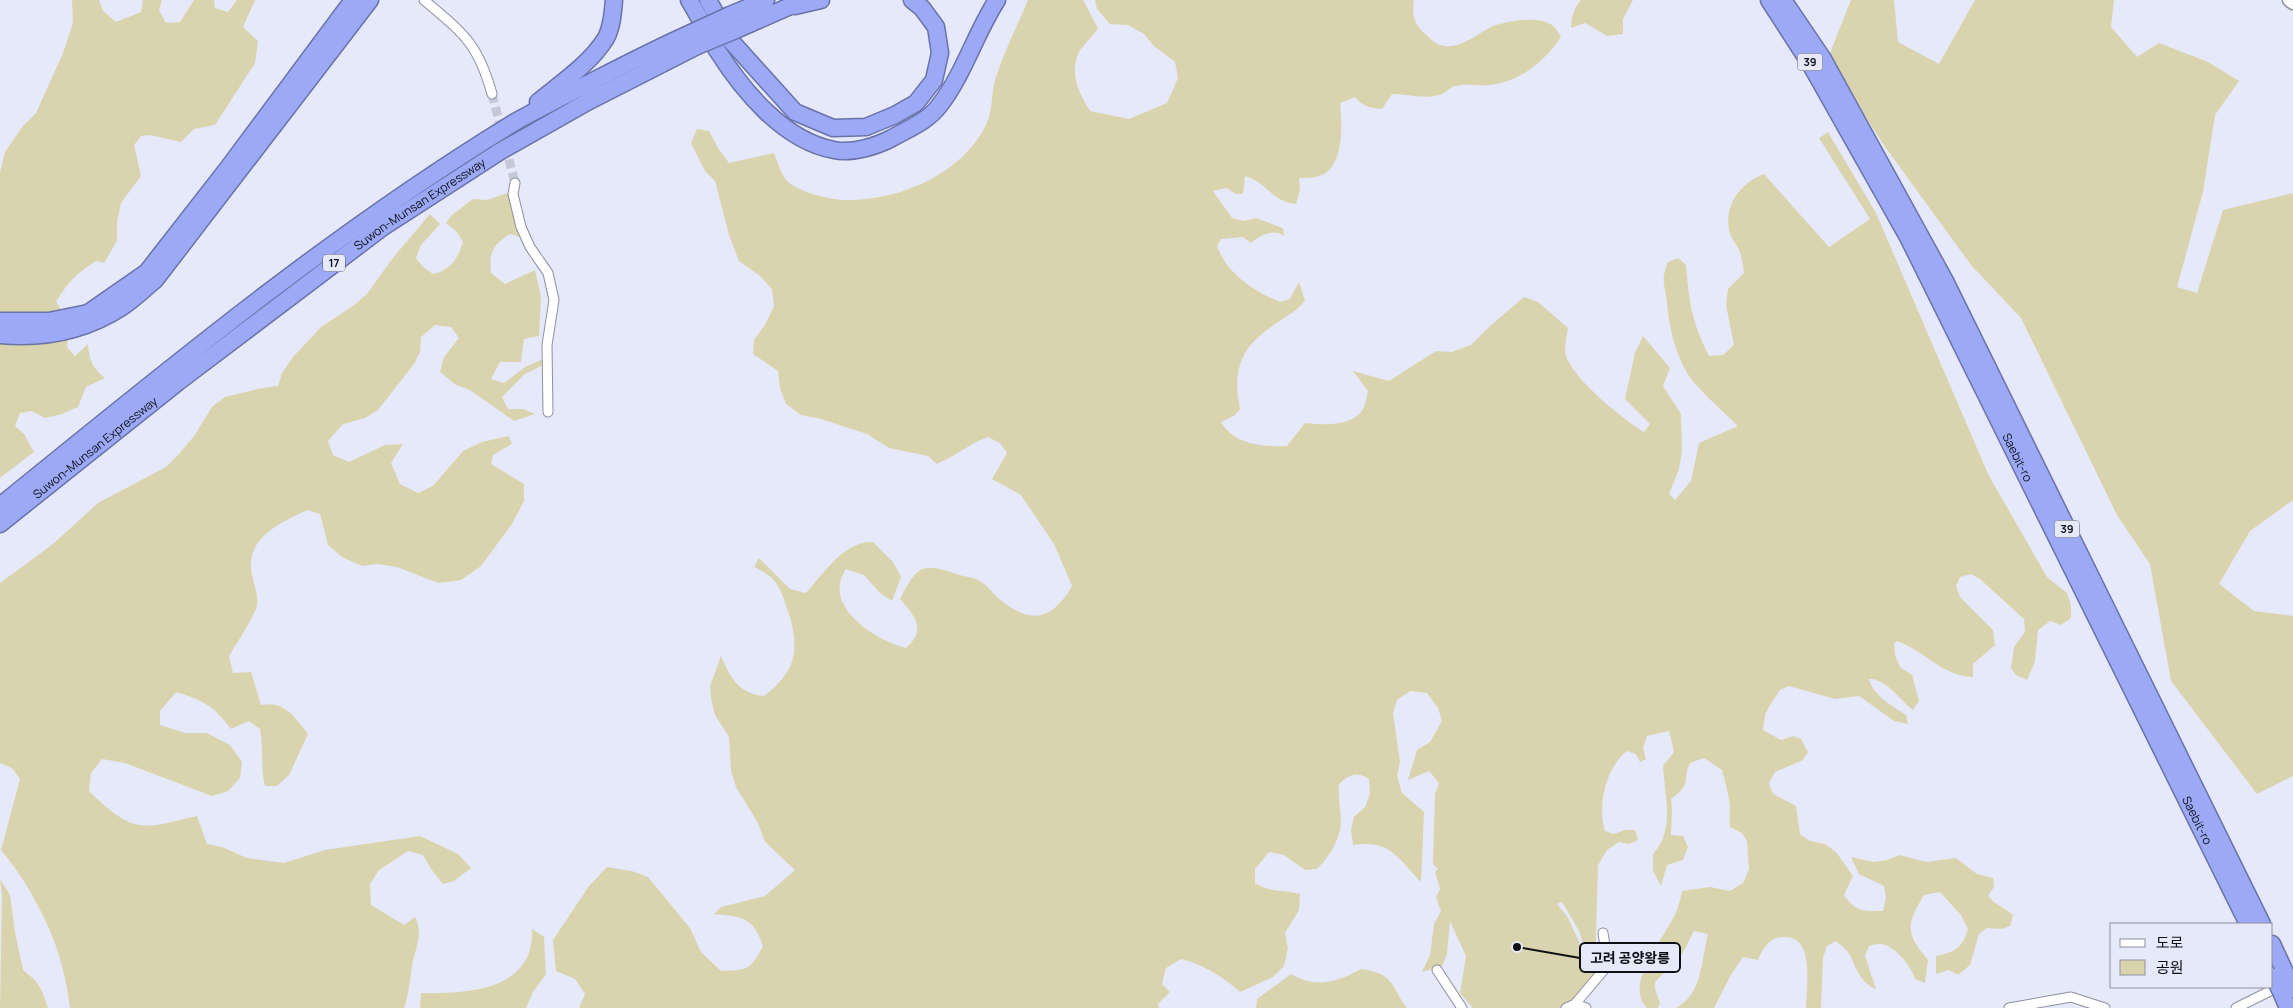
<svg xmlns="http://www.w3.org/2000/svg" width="2293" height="1008" viewBox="0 0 2293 1008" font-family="Manrope,'Noto Sans KR',sans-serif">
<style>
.green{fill:#dad4ae}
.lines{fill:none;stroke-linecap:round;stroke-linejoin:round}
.street-tunnel{stroke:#c6c8d8;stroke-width:9;stroke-dasharray:9 4.5;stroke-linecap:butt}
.street-casing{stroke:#8c8f9e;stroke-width:11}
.secondary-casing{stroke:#8c8f9e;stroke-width:15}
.highway-casing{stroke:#6a73a7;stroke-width:19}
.street{stroke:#fff;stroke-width:9}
.secondary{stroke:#fff;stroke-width:12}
.highway{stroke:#9ca9f6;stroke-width:16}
.highway-bridge-casing{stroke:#6a73a7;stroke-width:19;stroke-linecap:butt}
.highway-bridge{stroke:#9ca9f6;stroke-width:16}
.labels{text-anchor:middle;stroke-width:5;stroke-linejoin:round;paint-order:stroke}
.shield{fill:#e6e9fa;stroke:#4f515a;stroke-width:1}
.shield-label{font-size:11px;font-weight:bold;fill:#0e1015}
.street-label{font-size:12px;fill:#0e1015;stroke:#e6e9fa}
.leader{fill:none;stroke:#0e1015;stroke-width:2}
.callout-dot{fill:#0e1015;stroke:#e6e9fa;stroke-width:2}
.callout{fill:#e6e9fa;stroke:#0e1015;stroke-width:2}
.callout-label{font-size:14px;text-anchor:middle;font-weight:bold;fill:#0e1015}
</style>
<rect width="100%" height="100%" fill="#e6e9fa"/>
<!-- green -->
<path class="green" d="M72,0H99L103,11L116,22L141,12L143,0H162L159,10L166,23L180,22L194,0H214L215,8L228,12L237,0H255L243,27L258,41L255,63L215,125L194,129L181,142L150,135L141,136L134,145L141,176L121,203L117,222V241L104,263L96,261C78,272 67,283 56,302C67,317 69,329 67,347L75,356L88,344C89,360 93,369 105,378L86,387L78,407L62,414L45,418L32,411L20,413L15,426L24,434L34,452L0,478V172L5,152L23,126L36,113L63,53L73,23Z
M1028,0H1083L1098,28C1093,36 1084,44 1079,52C1069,73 1079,93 1090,111L1129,119L1167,103L1178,78L1175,62L1154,46L1144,34L1128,25L1110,24L1097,9L1095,0H1414C1412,13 1413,22 1423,32C1429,37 1436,46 1445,46C1462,48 1477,34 1491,27C1505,21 1539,15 1552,25C1555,27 1559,33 1561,37C1545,61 1520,82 1490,85C1479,86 1465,83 1455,86C1450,87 1447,92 1442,94C1427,100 1407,94 1392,94L1382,109C1370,108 1362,106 1355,97L1340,103C1342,125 1345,168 1319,176C1313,178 1305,178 1299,178L1300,190L1296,204C1272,202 1267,182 1245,176L1243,194H1236L1227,188L1213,191L1232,218L1244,221L1256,218L1283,228L1284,236C1273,228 1261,235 1251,243L1243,237L1221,239L1217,246C1227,274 1253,291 1280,302L1290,299L1299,282L1305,300C1297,312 1286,316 1275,324C1241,347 1232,369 1240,409L1235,415L1221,422C1234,445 1264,447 1287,446L1305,423C1323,425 1355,427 1364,407C1366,402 1367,396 1368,391L1353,371L1389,381L1436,351L1452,352L1471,345L1489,327L1524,297L1538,302L1568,328C1567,335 1565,344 1565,351C1567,375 1624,420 1644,432L1650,424L1625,399L1635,353L1643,336L1670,368L1663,386L1681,414L1682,450L1679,469L1669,494L1675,500L1691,481L1699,443L1738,426C1724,412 1697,389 1687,373C1675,352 1669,327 1667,303C1665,282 1660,283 1668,262L1678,258L1686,265C1689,303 1692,322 1709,356L1723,355L1734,345L1726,305L1728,289L1744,273C1743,265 1742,256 1739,250C1737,245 1733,241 1731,236C1721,209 1739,183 1764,174L1829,247L1870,219L1819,138L1828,132L1876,213L1989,476L2047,577L2067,593L2071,605V618L2061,625L2050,621L2038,630L2035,661L2027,680L2016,675L2011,668L2014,647L2025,632L2024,619L1980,579L1971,574L1960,577L1956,586L1960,597L1993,630L1995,645L1973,664V677C1942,676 1925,651 1897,641L1894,644L1895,655L1900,667L1912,675L1919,701L1913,710C1901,701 1885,677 1869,679C1873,696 1892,705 1906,715L1908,724L1894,721L1859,696L1835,699L1789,686L1780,690L1770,705L1765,715L1763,730L1781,740L1793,736L1801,739L1808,752L1803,760L1775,772L1769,783L1773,794L1796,806L1800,834L1810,841L1825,844L1836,852L1853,876L1844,895C1855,912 1864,911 1883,911L1886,898L1884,886L1859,874L1851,857L1874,862L1888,860L1899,855L1926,862L1956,858L1977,874L1993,878L1994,887L1988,896C1995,905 2004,907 2013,915L2010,926L2001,929L1987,928L1979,934L1970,965L1958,975L1949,970L1936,974V956C1954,953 1963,947 1968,929L1961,915L1940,892L1924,895C1906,925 1905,933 1928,960L1925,983L1915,979C1911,966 1896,947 1882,944C1878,943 1873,945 1869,946L1865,956L1876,989C1861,984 1856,968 1850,955C1847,950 1841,945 1836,941L1827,946L1823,958L1821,1008H1806C1806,987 1816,934 1782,937C1769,938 1763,948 1758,960L1743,957L1732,973L1714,1008H1676C1703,993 1701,961 1708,934L1694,931L1682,954L1655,982V989L1660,1003L1658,1008H1647C1622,983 1668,934 1677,910C1679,904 1681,897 1682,891L1710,887L1730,891L1743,883L1749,869L1747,841L1742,833L1730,827C1729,819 1730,814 1730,806C1730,801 1724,777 1722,770L1704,758L1690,763C1681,783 1693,783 1671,799L1672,809L1671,835L1683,836L1688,847L1683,860L1667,865L1661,886L1653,871V854C1675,830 1665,797 1663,766L1674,752L1669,731L1647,736L1643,748L1646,759L1640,762L1636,754L1627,751C1606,767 1597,806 1605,831L1614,834L1625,830H1635L1638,840L1629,844L1619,842L1607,850L1598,865L1595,963L1586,952L1579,931L1562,902L1557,904L1567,916L1594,974L1565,1008H1473L1460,993L1466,956L1450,921L1447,955L1442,966L1422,972L1430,955L1434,924L1441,911L1436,897L1440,889L1435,872L1438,869L1433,864L1435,794L1439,783L1429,771L1408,780L1417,750L1430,742L1442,721L1438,708L1427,693L1410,691L1397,700L1393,713L1400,762L1397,775L1402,793L1424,812L1421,882C1398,858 1390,839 1353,845L1351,830L1354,817L1365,807L1370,794L1369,779C1356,771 1350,774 1339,784C1338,796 1340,807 1341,820C1341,838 1330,856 1317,869L1305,870L1284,855L1269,852L1255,869V883C1271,893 1281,889 1300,894L1299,910L1285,933L1288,949L1284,966L1273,977L1240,992C1223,977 1203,964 1181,959L1166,968L1162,984L1170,992L1158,1004L1159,1008H579L585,994L575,979L556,971L553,940L589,886L607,867L632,871L648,877L690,928L701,952L721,971C749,970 750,970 763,946C753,917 743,917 714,914L721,907L765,896L795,870L765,842L758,823L736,787L731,771L729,737L715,715L711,698L710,686L721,656C730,677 739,694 764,696C797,671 800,648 788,611C780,588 778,578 754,567L759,558L790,589L806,593C823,574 845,540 873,542L893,562L901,577L892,601L880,593L864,575L846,569C821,606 875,640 906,648C927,630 915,616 900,599C918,564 922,562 960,575C966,577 973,577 978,580C986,584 992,592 998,598C1030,625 1052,621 1072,586L1054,544L1021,495L992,479L1007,453L1000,443L988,437C969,444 955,456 937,464L928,456L889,448L867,434L821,419L801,415L786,404L780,388L778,371L753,354L754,340L765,325L774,306L772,289L759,275L739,261L729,235L715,181L705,171L691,143L697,129L709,131L718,148L729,163L774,153C777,161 780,170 784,177C792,191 828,199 843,200C896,202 962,175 986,125C993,110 991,92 996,77C1004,51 1018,25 1028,0Z
M1581,0H1633L1623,19V34L1607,36L1585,23L1571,28C1571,17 1574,8 1581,0Z
M1851,0H1894L1898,42L1939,64L1975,0H2114L2111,27L2137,57L2159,43L2208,62L2239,81L2215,115L2203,192L2177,287L2197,293L2223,210L2293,193V500L2250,531L2219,584L2254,611L2293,616V776L2257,794L2171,681L2150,564L2117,515L2021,318L1971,265L1883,144L1828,58Z
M508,193L523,238L510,234C492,246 489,252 491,273L505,284L535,270L541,297L539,336L524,339L521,362H500L491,379L504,383L525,367L543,359V365L525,374L502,397L508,409H523L535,414L514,421L470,390L456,385L440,372L444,357L459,338L451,327L435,325L421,337L420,352L414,364L378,410L365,418L343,424L328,441L333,455L349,462L385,445L403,444L391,463L400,484L418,493L433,486L463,451L482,442L509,436L512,444L493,455L491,464L524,484V501L512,524L481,566L461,580L438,583L397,567L377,564L362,566L342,557L328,545L320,514L307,510C284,521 249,536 251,567C251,579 259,593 257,605C256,614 235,646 229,656L233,673L251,672L261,705C284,700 296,718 308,734L289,775L277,786H265C260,767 264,749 260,729L249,721L231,729C214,706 203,700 176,692L160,711V725L185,733H207L230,745L242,762L240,778L228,791L212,796L125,763L102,759L91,773L89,791C101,803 122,823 140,825C158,828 180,819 197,816L207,844L222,847L247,858L284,863L325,850L420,836L458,854L471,868L454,881L443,884L431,869L423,855L408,851L379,870L370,884L371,905L404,925L415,917C424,934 415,948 412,966C410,980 409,994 404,1008H70C68,994 66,980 62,966C52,926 27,881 1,850L20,779L12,768L0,763V583L53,544L98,503L166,467L179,454L194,436L212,407L225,397L262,388L278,386L282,373L293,357L321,327L353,306L367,294L392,259L430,214L440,224L421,245L416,258L423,267L433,274C451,270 458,258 463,242L457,232L446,223L452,215L473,199L487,200Z
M0,879L10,895L15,932L23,970L35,980L42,991L48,1008H0L2,895Z
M532,929L544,937L546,974L533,992L526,1008H420L421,993C466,994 535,991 532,929Z
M1361,969C1395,974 1389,984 1407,1008H1256L1257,999L1291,974C1316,989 1337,982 1361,969Z"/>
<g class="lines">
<!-- street-tunnel -->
<path class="street-tunnel" d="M492,94L515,183"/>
<defs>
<path id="street" d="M424,0C463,33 478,43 492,94
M515,183L513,194L521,227L530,247L548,273L554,300L547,345L548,412
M1437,970L1462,1008
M1575,1004L1608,965L1603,933
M1566,1008L1575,1004L1586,1008
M2009,1008L2071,997L2105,1008
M2236,1008L2280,986"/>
<path id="secondary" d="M2289,0L2293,3"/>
<g id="highway">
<path d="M689,0C699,16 707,34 717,50C743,91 784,141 834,150C852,154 877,146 892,138C908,129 928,121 939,106C964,74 975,34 997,0"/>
<path d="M708,0L731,41L795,112L833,128L866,127L895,115L916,103L934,80L940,53L936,27L922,8L912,0"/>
<path id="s1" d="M1769,0L1811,65L1908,237L2248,924"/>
<path d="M1783,0L1823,59L1945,281L2262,924"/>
<path d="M795,6L821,0"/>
<path d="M730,15L766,0"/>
<path d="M738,29L804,0"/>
<path d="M538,102C561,83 590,64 606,38C612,27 613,12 614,0"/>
<path d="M0,321H49L88,313L147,272L228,168L353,0"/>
<path d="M0,335C43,339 85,331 122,307C133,300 144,289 155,280L370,0"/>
<path d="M0,506C164,373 329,236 510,125C528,114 547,105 566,95C607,74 648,52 691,33"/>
<path id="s2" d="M0,524L178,382L383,227L499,152L589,101L697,46"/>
<path d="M2272,944L2285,972"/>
<path d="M2282,994L2288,1008"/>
</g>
</defs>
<!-- street casing -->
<use href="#street" class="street-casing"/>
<!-- secondary casing -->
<use href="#secondary" class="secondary-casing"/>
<!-- highway casing -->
<use href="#highway" class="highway-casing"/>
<!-- street -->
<use href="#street" class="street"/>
<!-- secondary -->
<use href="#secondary" class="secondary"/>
<!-- highway -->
<use href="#highway" class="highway"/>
<defs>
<path id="highway-bridge" d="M691,33L730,15
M697,46L738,29
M2285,972L2292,989
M2274,977L2282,994"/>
</defs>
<!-- highway-bridge casing -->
<use href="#highway-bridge" class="highway-bridge-casing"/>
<!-- highway-bridge -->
<use href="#highway-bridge" class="highway-bridge"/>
</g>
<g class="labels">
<!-- shield labels -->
<g class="shield">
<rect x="1797.5" y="53.5" width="25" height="17" rx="4"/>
<rect x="323" y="254.5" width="22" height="17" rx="4"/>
<rect x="2054.5" y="520.5" width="25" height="17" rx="4"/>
</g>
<g class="shield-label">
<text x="1810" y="66">39</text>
<text x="334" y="267">17</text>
<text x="2067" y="533">39</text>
</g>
<!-- street labels -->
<g class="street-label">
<text dy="4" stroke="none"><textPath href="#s2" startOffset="528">Suwon-Munsan Expressway</textPath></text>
<text dy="4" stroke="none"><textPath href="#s2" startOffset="122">Suwon-Munsan Expressway</textPath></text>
<text dy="4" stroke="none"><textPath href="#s1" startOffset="521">Saebit-ro</textPath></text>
<text dy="4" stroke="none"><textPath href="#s1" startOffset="926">Saebit-ro</textPath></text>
</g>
</g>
<!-- callouts -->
<path class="leader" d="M1517 947L1580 958"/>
<circle class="callout-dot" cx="1517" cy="947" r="5"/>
<rect class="callout" x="1580" y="943" width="100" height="29" rx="5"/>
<g class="callout-label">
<text x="1630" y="963">고려 공양왕릉</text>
</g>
<!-- legend -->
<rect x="2110" y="923" width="162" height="65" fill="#e6e9fa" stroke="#90929e"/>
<rect x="2120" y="939" width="25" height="8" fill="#ffffff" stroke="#90929e"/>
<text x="2156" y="948" font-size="15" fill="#0e1015">도로</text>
<rect x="2120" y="960" width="25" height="15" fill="#dad4ae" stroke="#90929e"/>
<text x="2156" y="973" font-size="15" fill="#0e1015">공원</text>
</svg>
